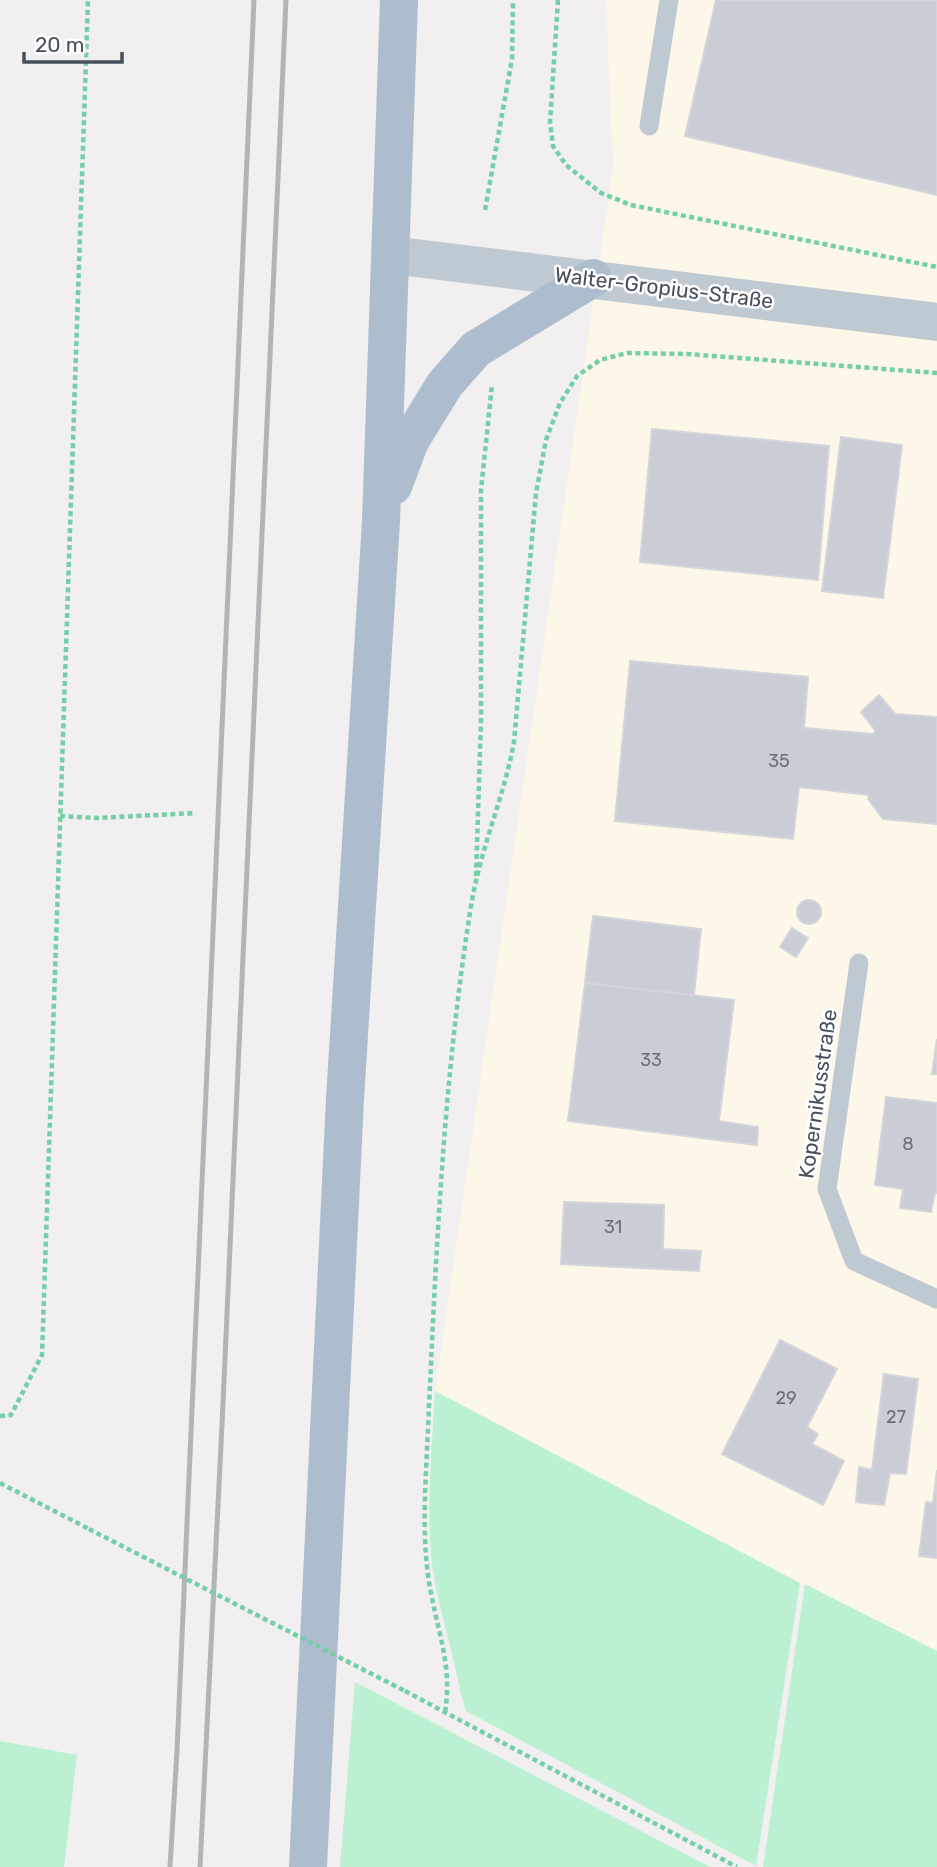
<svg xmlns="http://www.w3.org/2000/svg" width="937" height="1867" viewBox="0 0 937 1867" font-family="Rubik,sans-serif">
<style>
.commercial{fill:#fcf7e8}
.green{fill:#bcf0d2}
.building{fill:#cacdd5;stroke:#d3d5da;stroke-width:2}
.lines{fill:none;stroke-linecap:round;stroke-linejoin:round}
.path{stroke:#73cfa5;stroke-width:4.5;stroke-dasharray:5 3.5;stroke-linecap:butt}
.service{stroke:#bfc9d1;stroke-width:19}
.minor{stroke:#bfc9d1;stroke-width:38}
.primary{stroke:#aebdce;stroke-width:38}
.rail{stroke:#b1b4b9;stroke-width:5}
.path-bridge{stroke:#73cfa5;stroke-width:4.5;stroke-dasharray:5 3.5;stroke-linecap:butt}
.labels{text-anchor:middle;stroke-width:5;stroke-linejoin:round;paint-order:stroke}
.number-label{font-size:18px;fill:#67707b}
.street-label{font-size:21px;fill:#46515d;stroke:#fff}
</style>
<rect width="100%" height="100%" fill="#f1efef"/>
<!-- commercial -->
<path class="commercial" d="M606,0H937V1652L800,1583L435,1391L613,167Z"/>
<!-- green -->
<path class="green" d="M435,1391L800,1583L756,1866L466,1711C460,1692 457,1674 452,1654C444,1620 434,1588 431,1554C427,1500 432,1445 435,1391Z
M805,1584L937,1651V1867H763Z
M355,1682L710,1867H340Z
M0,1741L77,1755L64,1867H0Z"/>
<!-- building -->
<path class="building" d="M716,0H937V195L685,136Z
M652,429L829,446L818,580L640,562Z
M841,437L902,445L883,598L822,591Z
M630,661L808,677L804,728L874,734L875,730L861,712L879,695L895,714L937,717V824L883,819L868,799L869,795L799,787L793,839L615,821Z
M797 912a12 12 0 1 1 24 0a12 12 0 1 1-24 0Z
M593,916L701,929L694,995L585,983Z
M792,928L808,938L796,957L780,947Z
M585,983L734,1000L719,1121L758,1127L757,1145L568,1121Z
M937,1039V1074H932Z
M886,1097L937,1103V1193H935L931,1212L900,1208L903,1189L875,1185Z
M564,1202L664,1205L663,1249L701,1251L699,1271L561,1264Z
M780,1340L837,1369L807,1427L818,1434L812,1444L844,1461L823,1505L722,1454Z
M884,1374L918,1379L906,1474L890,1473L884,1505L856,1502L859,1467L872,1470Z
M937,1470V1558L919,1556L926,1502L933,1503Z"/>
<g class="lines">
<!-- path -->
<path class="path" d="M558,0L550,122L553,146L566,165L601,193L631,205L937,267
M485,210L512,59L513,0
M60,816L97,818L196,813
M476,876L481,721V490L492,385
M0,1416L11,1415L42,1355L88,0
M0,1483L89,1529
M405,1691L737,1867
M445,1712C452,1669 440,1639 432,1598C423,1556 424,1513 426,1471C435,1282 441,1093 471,906C480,850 504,797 514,742L536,493L546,440L560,403L577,376L600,360L627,353L687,354L937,373"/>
<!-- service -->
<path class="service" d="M649,126L669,0
M859,963L827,1189L854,1261L937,1299"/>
<!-- minor -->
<path class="minor" d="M391,255L937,322"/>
<!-- primary -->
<path class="primary" d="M393,486L410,441L445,384L476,349L593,278
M308,1867L345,1099L381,521L399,0"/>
<!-- rail -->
<path class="rail" d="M170,1867L177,1751L254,0
M200,1867L222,1425L286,0"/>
<!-- path-bridge -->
<path class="path-bridge" d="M89,1529L405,1691"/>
</g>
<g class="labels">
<!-- number labels -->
<g class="number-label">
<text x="779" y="767">35</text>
<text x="651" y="1066">33</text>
<text x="908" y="1150">8</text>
<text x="613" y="1233">31</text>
<text x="786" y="1404">29</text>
<text x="896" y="1423">27</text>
</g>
<!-- street labels -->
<g class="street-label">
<text transform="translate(664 288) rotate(7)" y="7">Walter-Gropius-Straße</text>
<text transform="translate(818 1094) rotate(-82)" y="7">Kopernikusstraße</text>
</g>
</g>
<!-- scale -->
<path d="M24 52v10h98v-10" fill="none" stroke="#46515d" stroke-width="3.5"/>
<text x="35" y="52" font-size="21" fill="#46515d" stroke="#ffffff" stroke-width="5" paint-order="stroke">20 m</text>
</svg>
